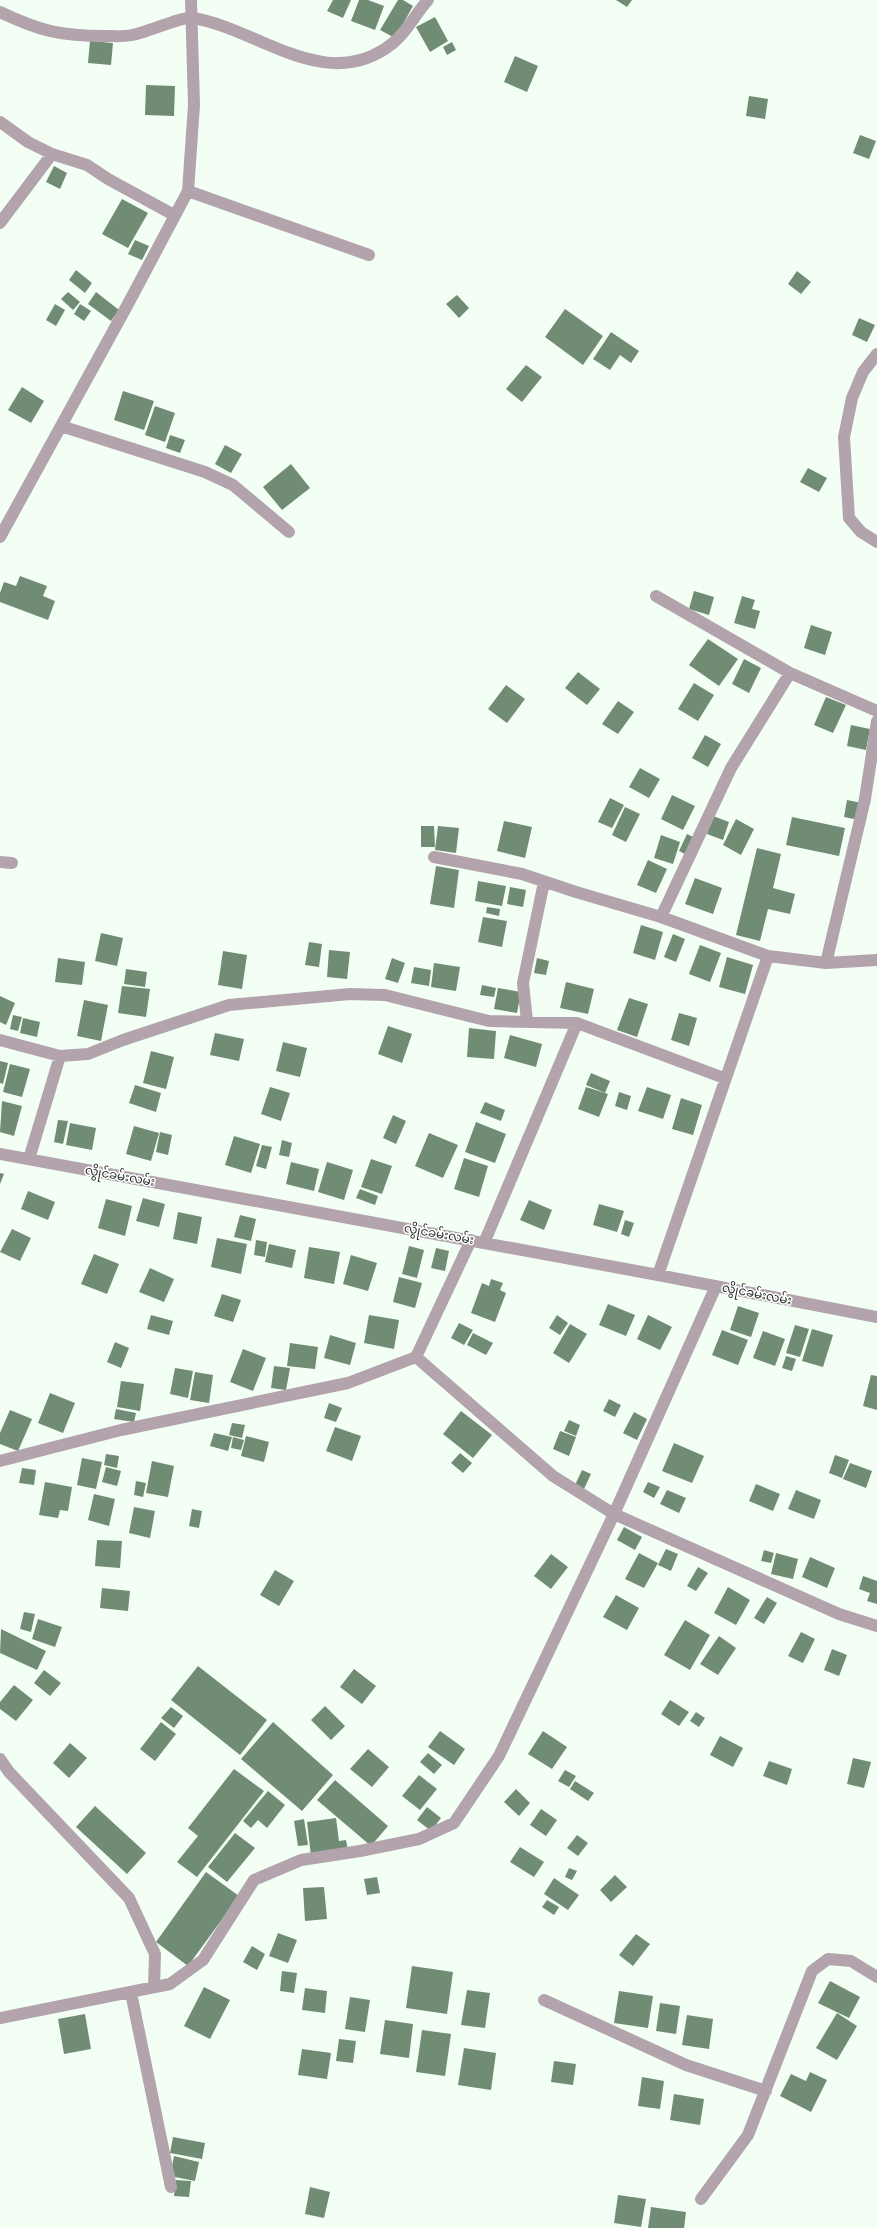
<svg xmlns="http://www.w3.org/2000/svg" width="877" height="2228" viewBox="0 0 877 2228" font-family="'Fira Sans','Noto Sans Myanmar',sans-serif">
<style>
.building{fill:#718c74}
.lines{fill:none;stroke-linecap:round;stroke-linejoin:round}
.street{stroke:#b2a3ac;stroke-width:12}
.labels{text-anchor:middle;stroke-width:3;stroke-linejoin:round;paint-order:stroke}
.street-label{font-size:12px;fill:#1b261d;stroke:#fff}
</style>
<rect width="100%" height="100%" fill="#f3fff4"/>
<!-- building -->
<path class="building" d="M333,0H351L343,18L327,11Z
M359,0H368L384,6L375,30L351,21Z
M398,0H403L413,6L395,38L380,30Z
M616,0H632L627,7Z
M435,17L448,41L430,52L416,27Z
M90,41L113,43L111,65L88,63Z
M452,42L456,50L447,55L443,47Z
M515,56L538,66L527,92L504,82Z
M146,85L175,86L174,116L145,115Z
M749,96L768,99L765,119L746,116Z
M860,135L876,141L869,159L853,153Z
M54,166L67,173L60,189L46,182Z
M122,199L148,213L128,248L102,234Z
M135,240L149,246L142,260L128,254Z
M76,270L92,283L85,293L69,280Z
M797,271L811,282L801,294L788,284Z
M68,292L80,302L73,310L61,299Z
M96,292L119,310L111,321L88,304Z
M457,295L469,308L459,318L446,304Z
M55,304L65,310L56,326L46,320Z
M80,304L91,311L84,321L74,314Z
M565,309L603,336L583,365L545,337Z
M859,318L875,325L867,342L852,335Z
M611,332L639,351L631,363L620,355L610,370L593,359Z
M526,365L542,377L522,402L506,389Z
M22,387L44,401L31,423L8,410Z
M123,391L154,401L144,430L114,420Z
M155,406L175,413L165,442L145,435Z
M170,435L185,440L180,453L166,448Z
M225,445L242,454L231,473L215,464Z
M291,464L310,488L282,510L263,487Z
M808,468L827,478L819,492L800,482Z
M20,576L47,586L43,596L55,601L48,620L0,602V593L4,582L16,586Z
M694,591L714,597L709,615L689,609Z
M742,596L755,600L752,609L760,611L755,629L734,623Z
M811,625L832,632L825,655L804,648Z
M708,639L738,659L719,686L689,665Z
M744,659L761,668L749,693L732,684Z
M578,672L600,689L587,705L565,688Z
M694,683L714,695L698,721L678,709Z
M506,685L525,699L507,723L488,709Z
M826,697L846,705L833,733L814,725Z
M618,701L634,712L618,734L602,724Z
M851,725L870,729L866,750L847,746Z
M705,735L721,744L708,767L692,758Z
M640,768L660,779L649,798L629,787Z
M672,795L695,806L683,830L661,819Z
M610,798L624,805L612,828L598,822Z
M847,800L862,803L859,820L844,817Z
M625,807L640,814L626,842L612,835Z
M713,816L729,822L723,840L707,834Z
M792,817L845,828L839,856L786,845Z
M736,819L754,829L741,855L723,845Z
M504,821L532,827L525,858L497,851Z
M421,826H434L435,847H421Z
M438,826L459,828L456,853L435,850Z
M687,834L695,838L687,855L679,851Z
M661,835L680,842L673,864L654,858Z
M757,848L781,854L773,888L795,894L790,914L768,909L760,941L736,935Z
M648,860L667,869L656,893L637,885Z
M436,866L459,870L454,908L430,904Z
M695,878L722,888L713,914L685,904Z
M478,881L506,886L502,906L475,901Z
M510,887L526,890L523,907L507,904Z
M487,907L500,909L499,916L486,913Z
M483,917L507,921L502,947L478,942Z
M641,925L663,932L655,960L633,953Z
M101,933L123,938L117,966L95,961Z
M673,934L685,939L676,962L664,957Z
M309,942L322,944L319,967L305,965Z
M700,945L721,953L710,982L689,974Z
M329,950L350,952L347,979L327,977Z
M223,951L247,955L242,989L218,985Z
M727,957L753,965L745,994L719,987Z
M58,958L85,962L82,985L55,982Z
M392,958L405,963L398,983L385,979Z
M537,958L549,961L546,975L534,973Z
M434,963L460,967L456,991L431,987Z
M414,967L431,970L429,986L411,983Z
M126,969L147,972L145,987L124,984Z
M566,982L594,989L588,1014L560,1008Z
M482,985L496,988L494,997L480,995Z
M122,986L150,989L146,1017L118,1013Z
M498,988L521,992L517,1013L494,1009Z
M0,996L15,1003L6,1025L0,1022Z
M629,998L648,1004L637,1037L617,1030Z
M84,1000L108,1005L101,1041L77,1036Z
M679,1013L697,1018L689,1046L671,1040Z
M13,1015L22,1017L18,1031L10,1029Z
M23,1018L40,1022L37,1037L20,1033Z
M388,1026L412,1034L402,1063L378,1054Z
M469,1028L496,1031L494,1059L467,1057Z
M215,1033L244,1039L239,1061L210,1055Z
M510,1035L542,1044L536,1067L504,1058Z
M283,1042L307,1048L300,1077L276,1071Z
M151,1051L174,1057L166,1089L143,1083Z
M0,1061L8,1063L3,1084L0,1083Z
M10,1064L30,1069L22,1097L3,1092Z
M591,1073L610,1081L605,1093L586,1085Z
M135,1085L161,1093L156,1112L129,1103Z
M270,1087L290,1093L281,1121L261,1114Z
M586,1087L608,1094L599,1117L578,1109Z
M647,1087L671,1095L663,1119L638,1111Z
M619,1092L631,1096L627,1110L615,1106Z
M681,1098L702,1105L693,1135L672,1129Z
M2,1101L22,1106L14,1136L0,1132Z
M485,1102L505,1110L501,1121L480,1113Z
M393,1115L406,1121L396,1144L383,1138Z
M58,1120L68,1121L63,1144L54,1142Z
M476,1122L506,1134L495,1163L465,1152Z
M70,1123L96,1128L92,1150L66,1145Z
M134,1126L159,1133L151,1161L126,1154Z
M160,1132L172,1135L168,1155L156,1152Z
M429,1133L458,1145L443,1178L415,1166Z
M234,1136L260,1144L251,1173L225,1165Z
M282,1140L292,1143L289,1157L279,1155Z
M262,1145L272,1147L266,1169L256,1166Z
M464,1158L488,1166L479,1197L454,1189Z
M371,1159L392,1166L382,1194L361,1187Z
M291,1162L319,1169L314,1191L286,1184Z
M327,1162L353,1170L344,1200L318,1192Z
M0,1173L4,1174L0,1184Z
M360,1189L378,1196L375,1205L356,1198Z
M28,1191L55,1202L48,1220L21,1209Z
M143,1198L165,1204L159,1227L136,1221Z
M106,1199L132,1206L125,1236L98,1228Z
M529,1200L552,1210L544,1230L520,1220Z
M599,1204L624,1211L617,1232L593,1225Z
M178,1212L202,1217L197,1244L173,1239Z
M240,1215L256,1219L251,1241L234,1237Z
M625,1220L634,1223L629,1237L621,1234Z
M12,1229L31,1238L20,1261L0,1252Z
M217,1238L247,1244L241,1274L211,1267Z
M256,1240L267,1242L265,1257L254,1255Z
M269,1244L296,1250L292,1268L265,1262Z
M409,1246L424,1250L417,1278L402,1274Z
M309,1247L340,1252L334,1284L304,1278Z
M436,1248L449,1251L445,1271L431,1268Z
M94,1254L119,1264L107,1294L81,1284Z
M351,1255L377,1263L368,1291L343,1284Z
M150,1268L174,1279L164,1302L139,1292Z
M399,1277L422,1283L415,1308L393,1302Z
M491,1279L503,1283L500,1290L506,1293L495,1322L471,1313L482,1283L489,1286Z
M222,1294L241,1300L233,1322L214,1316Z
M608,1304L635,1315L626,1336L599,1325Z
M738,1306L759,1313L751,1337L730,1330Z
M151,1315L173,1321L169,1335L147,1329Z
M369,1315L399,1320L394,1349L364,1343Z
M557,1315L568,1323L560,1335L549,1328Z
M648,1315L672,1327L660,1350L637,1339Z
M459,1323L473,1330L464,1345L451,1338Z
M570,1324L587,1334L569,1363L553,1353Z
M795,1325L809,1329L800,1357L786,1353Z
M812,1329L833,1335L823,1367L802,1361Z
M722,1330L748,1340L738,1365L712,1355Z
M763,1331L785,1339L775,1366L753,1358Z
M473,1333L493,1343L486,1355L467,1345Z
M330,1335L356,1343L350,1365L324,1358Z
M115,1342L129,1348L121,1368L107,1362Z
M290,1343L318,1347L315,1369L287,1366Z
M243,1349L266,1358L253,1391L230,1382Z
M786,1356L796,1359L792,1371L782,1368Z
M274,1366L290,1368L286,1390L271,1388Z
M175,1368L193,1371L188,1398L170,1394Z
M195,1372L213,1375L209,1403L190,1400Z
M871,1375L877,1376V1410L863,1406Z
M121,1381L144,1384L140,1411L117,1407Z
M50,1393L75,1403L63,1433L38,1423Z
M609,1399L621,1405L615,1417L603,1411Z
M329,1403L342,1408L336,1422L324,1418Z
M116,1409L136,1413L134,1422L114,1419Z
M10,1410L32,1419L18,1451L0,1444V1433Z
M461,1411L492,1435L473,1458L443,1434Z
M634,1412L647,1419L637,1440L623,1433Z
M569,1420L580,1425L576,1436L564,1431Z
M232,1423L245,1425L242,1438L229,1435Z
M335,1427L361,1436L352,1461L326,1451Z
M560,1431L576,1437L569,1456L553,1449Z
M214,1433L232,1437L228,1451L210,1446Z
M246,1436L269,1442L264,1462L241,1456Z
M233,1437L244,1440L241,1450L231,1448Z
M674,1443L704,1456L692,1483L662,1471Z
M460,1453L472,1463L463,1473L451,1463Z
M106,1454L119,1456L117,1468L104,1465Z
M835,1455L849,1460L842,1478L829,1473Z
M82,1458L102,1462L96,1489L77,1485Z
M152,1461L174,1466L168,1497L146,1493Z
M850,1463L872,1471L866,1488L843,1479Z
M106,1467L121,1471L117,1486L102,1482Z
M22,1468L36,1470L34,1485L19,1483Z
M582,1470L591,1474L584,1489L575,1485Z
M136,1481L146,1483L143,1497L134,1495Z
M45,1482L72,1487L68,1511L60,1510L58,1518L39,1515Z
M648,1482L660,1487L654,1498L643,1492Z
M756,1484L780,1494L773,1511L749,1501Z
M667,1490L686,1498L679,1513L660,1504Z
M796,1490L821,1500L814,1519L788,1509Z
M94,1494L115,1499L109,1526L88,1520Z
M134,1507L155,1511L150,1538L129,1533Z
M192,1509L202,1511L199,1528L189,1526Z
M624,1527L642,1537L635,1550L617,1540Z
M97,1540L122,1541L120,1568L95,1566Z
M666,1549L678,1554L671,1571L658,1565Z
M764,1550L774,1553L771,1563L761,1561Z
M639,1553L658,1563L644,1588L625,1579Z
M776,1553L798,1559L793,1579L771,1574Z
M551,1554L568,1567L551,1589L534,1576Z
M810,1557L835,1568L827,1588L802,1577Z
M698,1567L708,1573L696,1591L687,1586Z
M275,1570L294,1581L279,1606L260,1595Z
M863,1576L877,1581V1604L867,1601L870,1593L859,1589Z
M728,1587L750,1600L736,1625L714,1613Z
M102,1588L130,1591L128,1611L100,1608Z
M616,1595L639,1608L627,1630L603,1617Z
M767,1597L777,1603L764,1624L754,1618Z
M24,1612L35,1614L31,1632L20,1629Z
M38,1619L62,1627L55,1647L32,1639Z
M685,1620L710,1635L690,1670L664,1655Z
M1,1629L46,1651L37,1670L0,1653Z
M801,1632L815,1639L803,1663L788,1656Z
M719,1636L736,1648L718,1675L700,1664Z
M832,1649L847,1655L839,1676L824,1670Z
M198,1666L267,1720L240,1755L171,1700Z
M354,1669L376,1686L362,1704L340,1687Z
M44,1670L61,1683L50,1696L34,1683Z
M14,1685L33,1700L16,1721L0,1709V1702Z
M670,1700L689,1712L679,1726L661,1714Z
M325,1706L345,1726L331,1740L311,1720Z
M171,1707L183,1716L174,1728L161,1718Z
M696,1712L705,1718L699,1727L690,1721Z
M161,1722L176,1734L155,1761L140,1749Z
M273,1722L333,1775L302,1811L241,1759Z
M440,1731L465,1749L454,1765L428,1747Z
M543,1731L567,1747L552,1769L528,1754Z
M720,1736L743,1748L733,1767L710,1755Z
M70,1743L87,1758L69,1778L53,1763Z
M368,1749L389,1767L372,1787L350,1769Z
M428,1753L442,1765L434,1774L420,1762Z
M853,1758L871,1762L864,1788L847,1784Z
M769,1761L792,1769L787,1785L763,1776Z
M234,1769L264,1791L197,1877L177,1862L198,1836L188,1828Z
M565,1770L576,1776L569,1787L558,1781Z
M419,1775L437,1789L420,1810L402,1796Z
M335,1780L388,1826L371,1846L317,1800Z
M575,1781L594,1793L588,1801L570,1789Z
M516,1789L530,1803L519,1816L504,1802Z
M268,1791L285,1805L267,1828L258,1820L251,1828L243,1821Z
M95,1806L146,1853L127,1874L76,1827Z
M427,1807L441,1818L431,1831L417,1820Z
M541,1809L557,1820L546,1836L530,1825Z
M336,1818L339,1841L346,1840L348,1851L311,1856L307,1822Z
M304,1819L308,1845L298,1846L294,1821Z
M235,1833L255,1848L227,1882L208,1867Z
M577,1835L588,1843L578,1856L567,1848Z
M520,1847L544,1862L534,1877L510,1862Z
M569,1868L577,1871L572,1880L565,1877Z
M206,1872L239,1896L188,1966L156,1942Z
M615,1875L627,1887L611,1902L600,1890Z
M377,1877L380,1893L367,1895L364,1879Z
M554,1878L579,1895L568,1910L544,1894Z
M324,1887L327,1919L305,1921L303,1888Z
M547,1900L559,1907L554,1915L542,1907Z
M278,1933L297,1940L288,1963L269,1956Z
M636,1934L650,1944L633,1966L619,1955Z
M252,1946L265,1954L257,1970L243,1962Z
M412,1966L453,1972L447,2014L406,2008Z
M282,1971L297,1973L294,1993L280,1991Z
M830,1981L860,1997L849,2018L818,2003Z
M204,1987L230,2000L210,2039L184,2026Z
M305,1988L327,1991L325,2013L302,2010Z
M467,1990L490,1993L485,2028L461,2025Z
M619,1991L653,1996L648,2028L614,2023Z
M350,1997L370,2000L365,2032L345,2029Z
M660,2003L680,2006L676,2034L656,2031Z
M837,2013L857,2026L837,2060L816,2048Z
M85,2014L91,2049L64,2054L58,2019Z
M687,2015L713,2019L709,2049L682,2045Z
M385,2020L413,2024L409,2058L380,2054Z
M422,2030L451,2034L445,2076L416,2072Z
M339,2039L356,2041L353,2063L336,2061Z
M464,2048L496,2053L491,2090L458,2085Z
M302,2049L331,2053L327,2079L298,2075Z
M554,2061L576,2064L573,2085L551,2082Z
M810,2072L827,2080L811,2112L780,2096L791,2074L806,2081Z
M642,2077L664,2081L660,2109L638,2106Z
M674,2094L704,2099L700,2125L670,2120Z
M173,2137L205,2143L202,2159L170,2153Z
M174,2156L199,2162L195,2181L170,2176Z
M176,2180L191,2181L189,2197L174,2196Z
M310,2187L330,2192L324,2218L305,2214Z
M618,2195L646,2199L641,2227L614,2223Z
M651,2207L686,2212L684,2228H648Z"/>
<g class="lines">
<!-- street -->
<path class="street" d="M0,12C40,31 60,36 105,36C113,36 123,37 132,35C147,33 181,16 193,18C260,29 327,96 393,43C407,32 416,13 428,0
M0,122L28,142L52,154L87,165L108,179L174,215
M188,191L369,255
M0,223L52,154
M877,354L863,372L852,398L844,437L849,518L861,532L877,542
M61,426L205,472L233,485L289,532
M0,537L128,304L188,191L194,105L191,0
M656,596L790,673L877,711
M434,857L522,874L576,892L661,917L768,956L826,963L877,960
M0,862L12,863
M661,917L731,768L790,673
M826,963L865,799L877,721
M527,1021L523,983L544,882
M0,1040L60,1056L88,1054L123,1040L229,1005L350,994L385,995L489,1021L577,1023L724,1078
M0,1154L658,1275L877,1317
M29,1159L60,1056
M484,1243L577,1023
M658,1275L768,956
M416,1357L553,1476L614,1514L839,1614L877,1626
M0,1461L121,1430L348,1383L416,1357L471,1240
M0,1759L9,1772L129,1898L155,1954L154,1987
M131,1993L171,2187
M544,2000L686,2065L766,2091
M0,2018L170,1984L203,1960L254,1880L301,1860L360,1851L419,1839L454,1823L499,1756L614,1514L716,1286
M701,2199L748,2135L812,1971L828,1959L851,1961L877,1977"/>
</g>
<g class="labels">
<!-- street labels -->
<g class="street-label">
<text transform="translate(120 1176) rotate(10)" y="4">လွိုင်ခမ်းလမ်း</text>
<text transform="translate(439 1234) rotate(10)" y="4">လွိုင်ခမ်းလမ်း</text>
<text transform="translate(757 1294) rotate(11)" y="4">လွိုင်ခမ်းလမ်း</text>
</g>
</g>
</svg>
